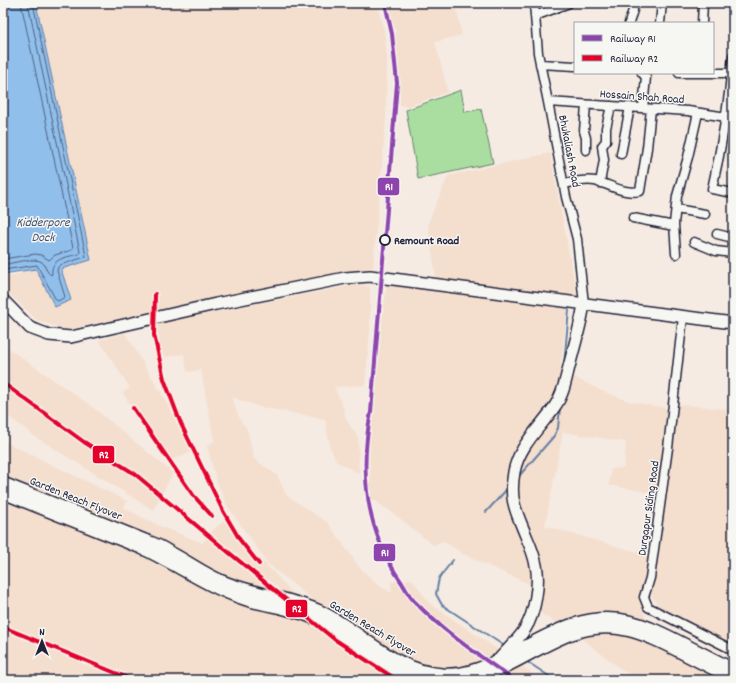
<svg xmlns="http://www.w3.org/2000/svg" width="736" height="683" viewBox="0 0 736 683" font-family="Dekko,sans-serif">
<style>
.built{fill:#f4dece}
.green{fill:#aadea0;stroke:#66806e}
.water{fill:#91bfeb;stroke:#6580a5}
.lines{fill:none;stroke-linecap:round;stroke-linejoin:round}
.shore{stroke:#4e6181;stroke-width:1}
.stream{stroke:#6580a5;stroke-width:2}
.street-casing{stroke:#22223b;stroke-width:11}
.secondary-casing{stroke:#22223b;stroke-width:14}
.street{stroke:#f6f6f2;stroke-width:8}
.secondary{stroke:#f6f6f2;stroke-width:11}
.rail-1-casing{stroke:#f6f6f2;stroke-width:7}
.rail-2-casing{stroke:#f6f6f2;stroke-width:7}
.rail-1{stroke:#8e44ad;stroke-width:4}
.rail-2{stroke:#e4002b;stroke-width:4}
.stop-dot{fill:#f6f6f2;stroke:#22223b;stroke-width:2}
.labels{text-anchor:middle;stroke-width:3;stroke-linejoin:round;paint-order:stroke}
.street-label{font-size:12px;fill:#22223b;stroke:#f6f6f2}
.stop-label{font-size:12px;font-weight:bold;fill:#22223b;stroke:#f6f6f2;text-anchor:start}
.water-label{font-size:13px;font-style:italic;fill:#435170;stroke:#f6f6f2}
.line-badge{stroke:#f6f6f2;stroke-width:1.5}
.badge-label{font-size:11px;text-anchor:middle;font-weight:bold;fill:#fff}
</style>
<rect width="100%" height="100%" fill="#f5ebe2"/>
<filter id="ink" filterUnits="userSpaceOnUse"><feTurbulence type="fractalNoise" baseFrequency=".025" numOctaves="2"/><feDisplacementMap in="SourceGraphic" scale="8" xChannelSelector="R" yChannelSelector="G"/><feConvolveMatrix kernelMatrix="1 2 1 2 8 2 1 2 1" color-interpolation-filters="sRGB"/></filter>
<g filter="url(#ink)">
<!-- built -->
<path class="built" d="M37,3H377L384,31L387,56L386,116L373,268L310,278L239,293L65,330L37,320L3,288V279L36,268L55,306L70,300L61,269L91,260L50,69Z
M387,3H455L462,35L435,42L448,92L409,106L400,105L399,76L394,32Z
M550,153L577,296L436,279L428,223L448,176Z
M387,281L568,306L560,370L602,391L628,401L670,409L658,494L609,485L611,469L624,468L626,442L563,432L545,526L651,556L641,597L642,609L649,625L733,680H639L624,671L581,638L537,611L531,585L465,555L444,541L433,545L393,513L371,498L369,451L371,401L381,331Z
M358,284L370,287V331L365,385L334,387L342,404L346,419L358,438L359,473L337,462L330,447L325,419L260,407L231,397L240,420L247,429L254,459L277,475L286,495L328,523L359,567L379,586L392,593L391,582L412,579L429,603L542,680H479L467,674V680H440L425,666L387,665L309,608L314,601L268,564L227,505L217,482L207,446L214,441L201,370L187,372L184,354L164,357L155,324Z
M125,333L164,398L192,452L166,462L123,393L130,388L99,340Z
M3,345L90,405L173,473L153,510L34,436L3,412Z
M676,404L733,410V644L672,615L657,604L650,592L659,548Z
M3,441L127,501L124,508L164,528L203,543L216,527L225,521L302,603L422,669L431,680H3Z"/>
<!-- green -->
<path class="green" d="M461,90L465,112L481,109L493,163L418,179L406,110Z"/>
<!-- water -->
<path class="water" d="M3,3H36L91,260L61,269L71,300L55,307L36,269L3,274Z"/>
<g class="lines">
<!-- shore -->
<path class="shore" d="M3,259L35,254L41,255L49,260L55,255L72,250L73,248L21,3
M3,265C11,263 36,257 42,262C46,266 46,272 51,275L52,274C50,258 68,257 79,254L80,252L28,3
M3,270L37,265L56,300L58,301L65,297L57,271L58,267L60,265L85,257L86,256L33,3"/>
<!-- stream -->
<path class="stream" d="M564,365L569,310
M519,476L554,436L558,428L560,407
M486,512L508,488
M453,560L439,578L436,594L442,605L506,647
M526,661L555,680"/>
<defs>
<path id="street" d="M534,3L538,53L548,102L566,197L577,239L584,304
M535,16L569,3
M629,23L633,10V3
M660,23L662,3
M702,23L703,3
M733,56C729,101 722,146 712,189L733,193
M540,64L575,66
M642,73L646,77L643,108
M679,73H731
M548,102L688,111L733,118
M586,150V138L584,131L586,105
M621,154L630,107
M600,183L604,160L602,146L606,141V128L611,106
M564,184C573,182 585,179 595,181C610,184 624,195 640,191L647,148L651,109
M676,209L705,214
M633,218L674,226
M717,234L733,238
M694,242L716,251L733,253
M676,254L674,224L677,196L688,157L698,113
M683,317L668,448L650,578L644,597L648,607L733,650"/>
<path id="secondary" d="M3,300L30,328L49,335L71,337L216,304L345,278L370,276L733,323
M3,483L145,540C153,543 161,546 168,551C186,560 203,573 222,581C253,594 290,597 320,611C362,631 394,671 442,674C470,676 494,662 518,650C536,641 554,630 574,624C617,610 647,625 684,644C700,652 717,661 733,669
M3,493L141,548C176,564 207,587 244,599C268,607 294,608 317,620C353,637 382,669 421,680
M501,657C509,648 519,639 525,629C535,613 540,583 536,565C534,555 530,545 526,536C516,511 509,500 514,472C519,445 541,427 555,406C564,394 566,377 570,363C575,343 581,324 584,304
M472,680C507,670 536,648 569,635C612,618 643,633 682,653C699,662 716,670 733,679"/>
</defs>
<!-- street casing -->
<use href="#street" class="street-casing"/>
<!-- secondary casing -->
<use href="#secondary" class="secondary-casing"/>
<!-- street -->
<use href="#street" class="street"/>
<!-- secondary -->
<use href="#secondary" class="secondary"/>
<defs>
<path id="rail-1" d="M385,3L392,34L397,83L371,412C359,472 366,532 402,583C406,590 410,598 416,603C445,633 480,656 514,680"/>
<path id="rail-2" d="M155,294L154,335L164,379L181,424L223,511L240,540L259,564
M3,383L84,442L135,474L221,546L334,639L397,680
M133,408L193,495L212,516
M3,627L133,680"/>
</defs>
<!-- rail-1 casing -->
<use href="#rail-1" class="rail-1-casing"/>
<!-- rail-2 casing -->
<use href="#rail-2" class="rail-2-casing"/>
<!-- rail-1 -->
<use href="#rail-1" class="rail-1"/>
<!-- rail-2 -->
<use href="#rail-2" class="rail-2"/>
</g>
</g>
<!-- markers -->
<circle class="stop-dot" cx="385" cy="240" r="5"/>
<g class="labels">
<!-- street labels -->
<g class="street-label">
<text transform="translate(642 96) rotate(4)" y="4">Hossain Shah Road</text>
<text transform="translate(570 151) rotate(79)" y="4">Bhukaliash Road</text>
<text transform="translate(76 498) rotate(22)" y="4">Garden Reach Flyover</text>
<text transform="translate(648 508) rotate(-82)" y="4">Durgapur Siding Road</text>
<text transform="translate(373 628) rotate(31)" y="4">Garden Reach Flyover</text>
</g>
<!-- stop labels -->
<g class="stop-label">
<text x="394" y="244">Remount Road</text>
</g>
<!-- water labels -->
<g class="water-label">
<text x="43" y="226">Kidderpore<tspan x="43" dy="15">Dock</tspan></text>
</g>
</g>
<g class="line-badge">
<rect x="377" y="177" width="23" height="19" rx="4" fill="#8e44ad"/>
<rect x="92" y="445" width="23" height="19" rx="4" fill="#e4002b"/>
<rect x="373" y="543" width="23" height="19" rx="4" fill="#8e44ad"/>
<rect x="285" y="599" width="23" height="19" rx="4" fill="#e4002b"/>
</g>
<g class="badge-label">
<text x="389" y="190">R1</text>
<text x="104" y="458">R2</text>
<text x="385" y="556">R1</text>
<text x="297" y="612">R2</text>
</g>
<!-- margin -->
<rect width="736" height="683" fill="none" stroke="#f6f6f2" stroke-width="16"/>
<rect x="8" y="8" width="720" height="667" fill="none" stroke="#22223b" stroke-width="1.5" filter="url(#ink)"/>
<!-- legend -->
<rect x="574" y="22" width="140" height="52" fill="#f6f6f2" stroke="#a1a1a9"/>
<rect x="582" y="35" width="20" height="6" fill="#8e44ad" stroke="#a1a1a9"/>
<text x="610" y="42" font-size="12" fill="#22223b">Railway R1</text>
<rect x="582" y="55" width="20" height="6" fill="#e4002b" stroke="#a1a1a9"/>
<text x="610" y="62" font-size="12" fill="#22223b">Railway R2</text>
<!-- north arrow -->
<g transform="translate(42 641)" stroke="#f6f6f2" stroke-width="3" paint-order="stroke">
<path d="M0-3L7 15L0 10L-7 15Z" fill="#22223b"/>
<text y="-6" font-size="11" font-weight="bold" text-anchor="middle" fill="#22223b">N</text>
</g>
</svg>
